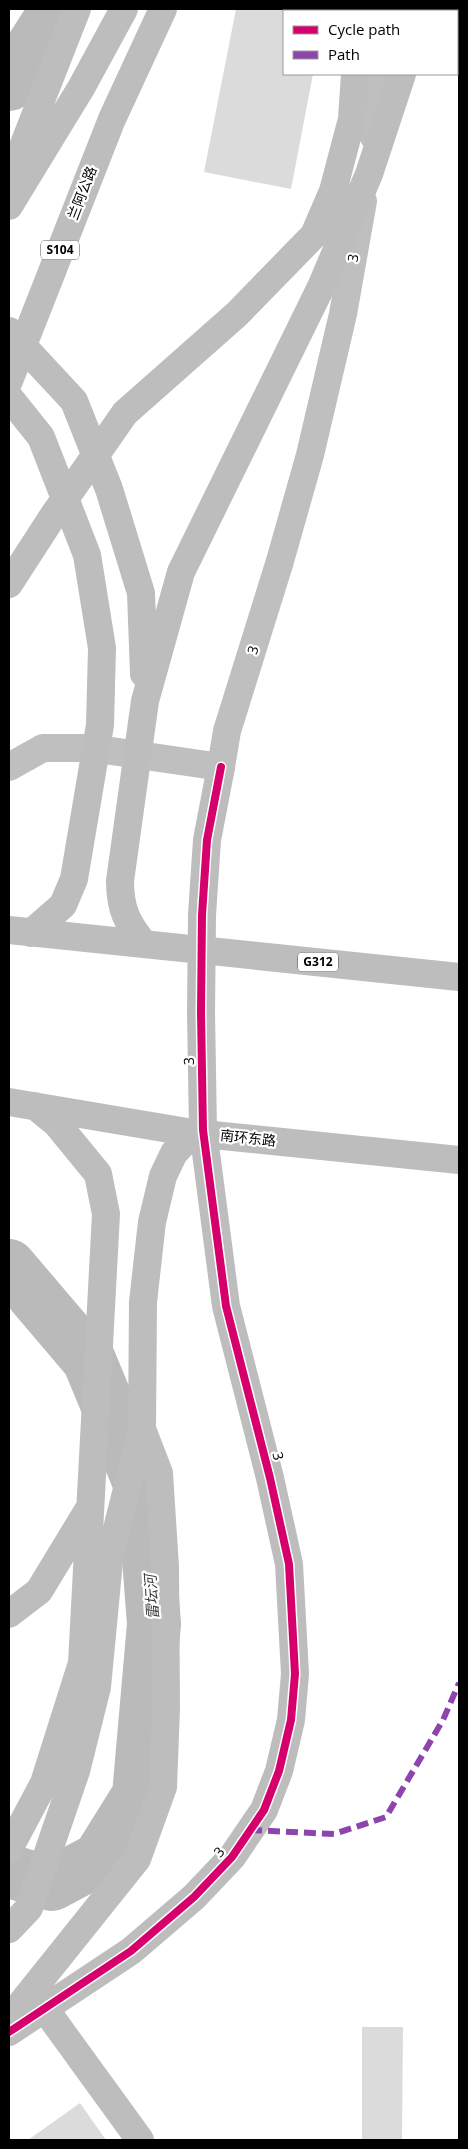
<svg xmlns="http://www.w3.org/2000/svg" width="468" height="2149" viewBox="0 0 468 2149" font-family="'Open Sans','Noto Sans SC',sans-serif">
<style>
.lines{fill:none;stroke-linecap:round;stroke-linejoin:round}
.river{stroke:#bababa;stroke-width:54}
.building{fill:#dbdbdb}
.minor{stroke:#bdbdbd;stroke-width:28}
.tertiary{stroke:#bdbdbd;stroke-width:28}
.secondary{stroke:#bfbfbf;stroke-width:28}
.trunk{stroke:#bdbdbd;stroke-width:28}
.quiet{stroke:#8e44ad;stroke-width:6;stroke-dasharray:12 6;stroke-linecap:butt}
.cycleway-casing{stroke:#fff;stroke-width:11}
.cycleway{stroke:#d6006c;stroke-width:8}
.labels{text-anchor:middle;stroke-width:4.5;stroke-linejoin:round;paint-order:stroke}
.shield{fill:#fff;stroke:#4c4c4c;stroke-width:1}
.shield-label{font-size:12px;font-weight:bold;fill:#000}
.street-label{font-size:14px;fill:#000;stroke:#fff}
.water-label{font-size:15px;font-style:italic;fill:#3d3d3d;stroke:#fff}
</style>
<rect width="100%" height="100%" fill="#fff"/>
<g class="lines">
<!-- river -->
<path class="river" d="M9,84L57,9
M9,1266L89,1360L144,1493L154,1624L139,1795L99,1859L52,1884L9,1871"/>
</g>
<!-- building -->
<path class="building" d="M236,9L291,10L284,11V74H313L291,189L204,172Z
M362,2027H403L402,2140H362Z
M80,2103L106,2140H28Z"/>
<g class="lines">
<!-- minor -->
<path class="minor" d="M45,2009L140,2140"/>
<!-- tertiary -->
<path class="tertiary" d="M9,2032L131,1951L194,1897L232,1857L264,1810L279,1771L291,1720L295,1674L289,1564L270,1478L226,1306L203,1130L201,1012L202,915L207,840L221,767"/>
<!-- secondary -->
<path class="secondary" d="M393,11V9
M374,137L382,74
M9,767L43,748H91L221,767L227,731L280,561L310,455L343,314L363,201"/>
<!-- trunk -->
<path class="trunk" d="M358,9V11
M415,11L416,9
M11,177L77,9
M9,206L81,88L124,9
M9,331L74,401L109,489L141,593L144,674
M9,381L112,119L163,9
M9,397L41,437L87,555L102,648L100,725L74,879L63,905L31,933
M9,584L53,516L125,413L237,314L314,235L333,191L352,119L355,74
M9,930L459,977
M144,944C127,923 120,909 120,881L145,701L181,572L321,287L369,174L402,74
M9,1102L193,1133L459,1160
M9,1614L39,1591L90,1507
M9,1849L44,1783L82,1663L106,1214L98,1174L57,1124L35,1106
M9,1929L29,1908L76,1771L97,1687L109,1561L142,1429L143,1302L152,1222L163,1176L174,1153L193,1133
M9,2019L137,1859L163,1787L166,1708L165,1567L159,1473L142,1429"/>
<!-- quiet -->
<path class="quiet" d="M250,1830L334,1834L386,1817L443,1720L459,1683"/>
<defs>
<path id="cycleway" d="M9,2032L131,1951L194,1897L232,1857L264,1810L279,1771L291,1720L295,1674L289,1564L270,1478L226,1306L203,1130L201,1012L202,915L207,840L221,767"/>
</defs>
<!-- cycleway casing -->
<use href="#cycleway" class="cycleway-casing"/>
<!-- cycleway -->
<use href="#cycleway" class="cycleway"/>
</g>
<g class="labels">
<!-- shield labels -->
<g class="shield">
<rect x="41" y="240.5" width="38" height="19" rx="4"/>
<rect x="298" y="952.5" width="40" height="19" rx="4"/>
</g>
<g class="shield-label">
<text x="60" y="254">S104</text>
<text x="318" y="966">G312</text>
</g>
<!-- street labels -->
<g class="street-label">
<text transform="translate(82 193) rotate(-69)" y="5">兰阿公路</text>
<text transform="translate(353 258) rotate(-80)" y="5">3</text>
<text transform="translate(253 650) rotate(-73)" y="5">3</text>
<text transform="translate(189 1061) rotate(-91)" y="5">3</text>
<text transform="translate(248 1138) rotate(6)" y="5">南环东路</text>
<text transform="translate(278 1456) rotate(75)" y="5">3</text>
<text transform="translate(219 1852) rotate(-49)" y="5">3</text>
</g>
<!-- water labels -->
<g class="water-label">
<text transform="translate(152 1597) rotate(-94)" y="5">雷坛河</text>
</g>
</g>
<!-- border -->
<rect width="468" height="2149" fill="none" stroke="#000000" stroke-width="20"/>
<!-- legend -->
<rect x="283" y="10" width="175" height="65" fill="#ffffff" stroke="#999999"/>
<rect x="293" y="26" width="25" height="8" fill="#d6006c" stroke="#999999"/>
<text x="328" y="35" font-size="15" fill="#000000">Cycle path</text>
<rect x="293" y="51" width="25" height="8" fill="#8e44ad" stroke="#999999"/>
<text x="328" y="60" font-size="15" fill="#000000">Path</text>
</svg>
